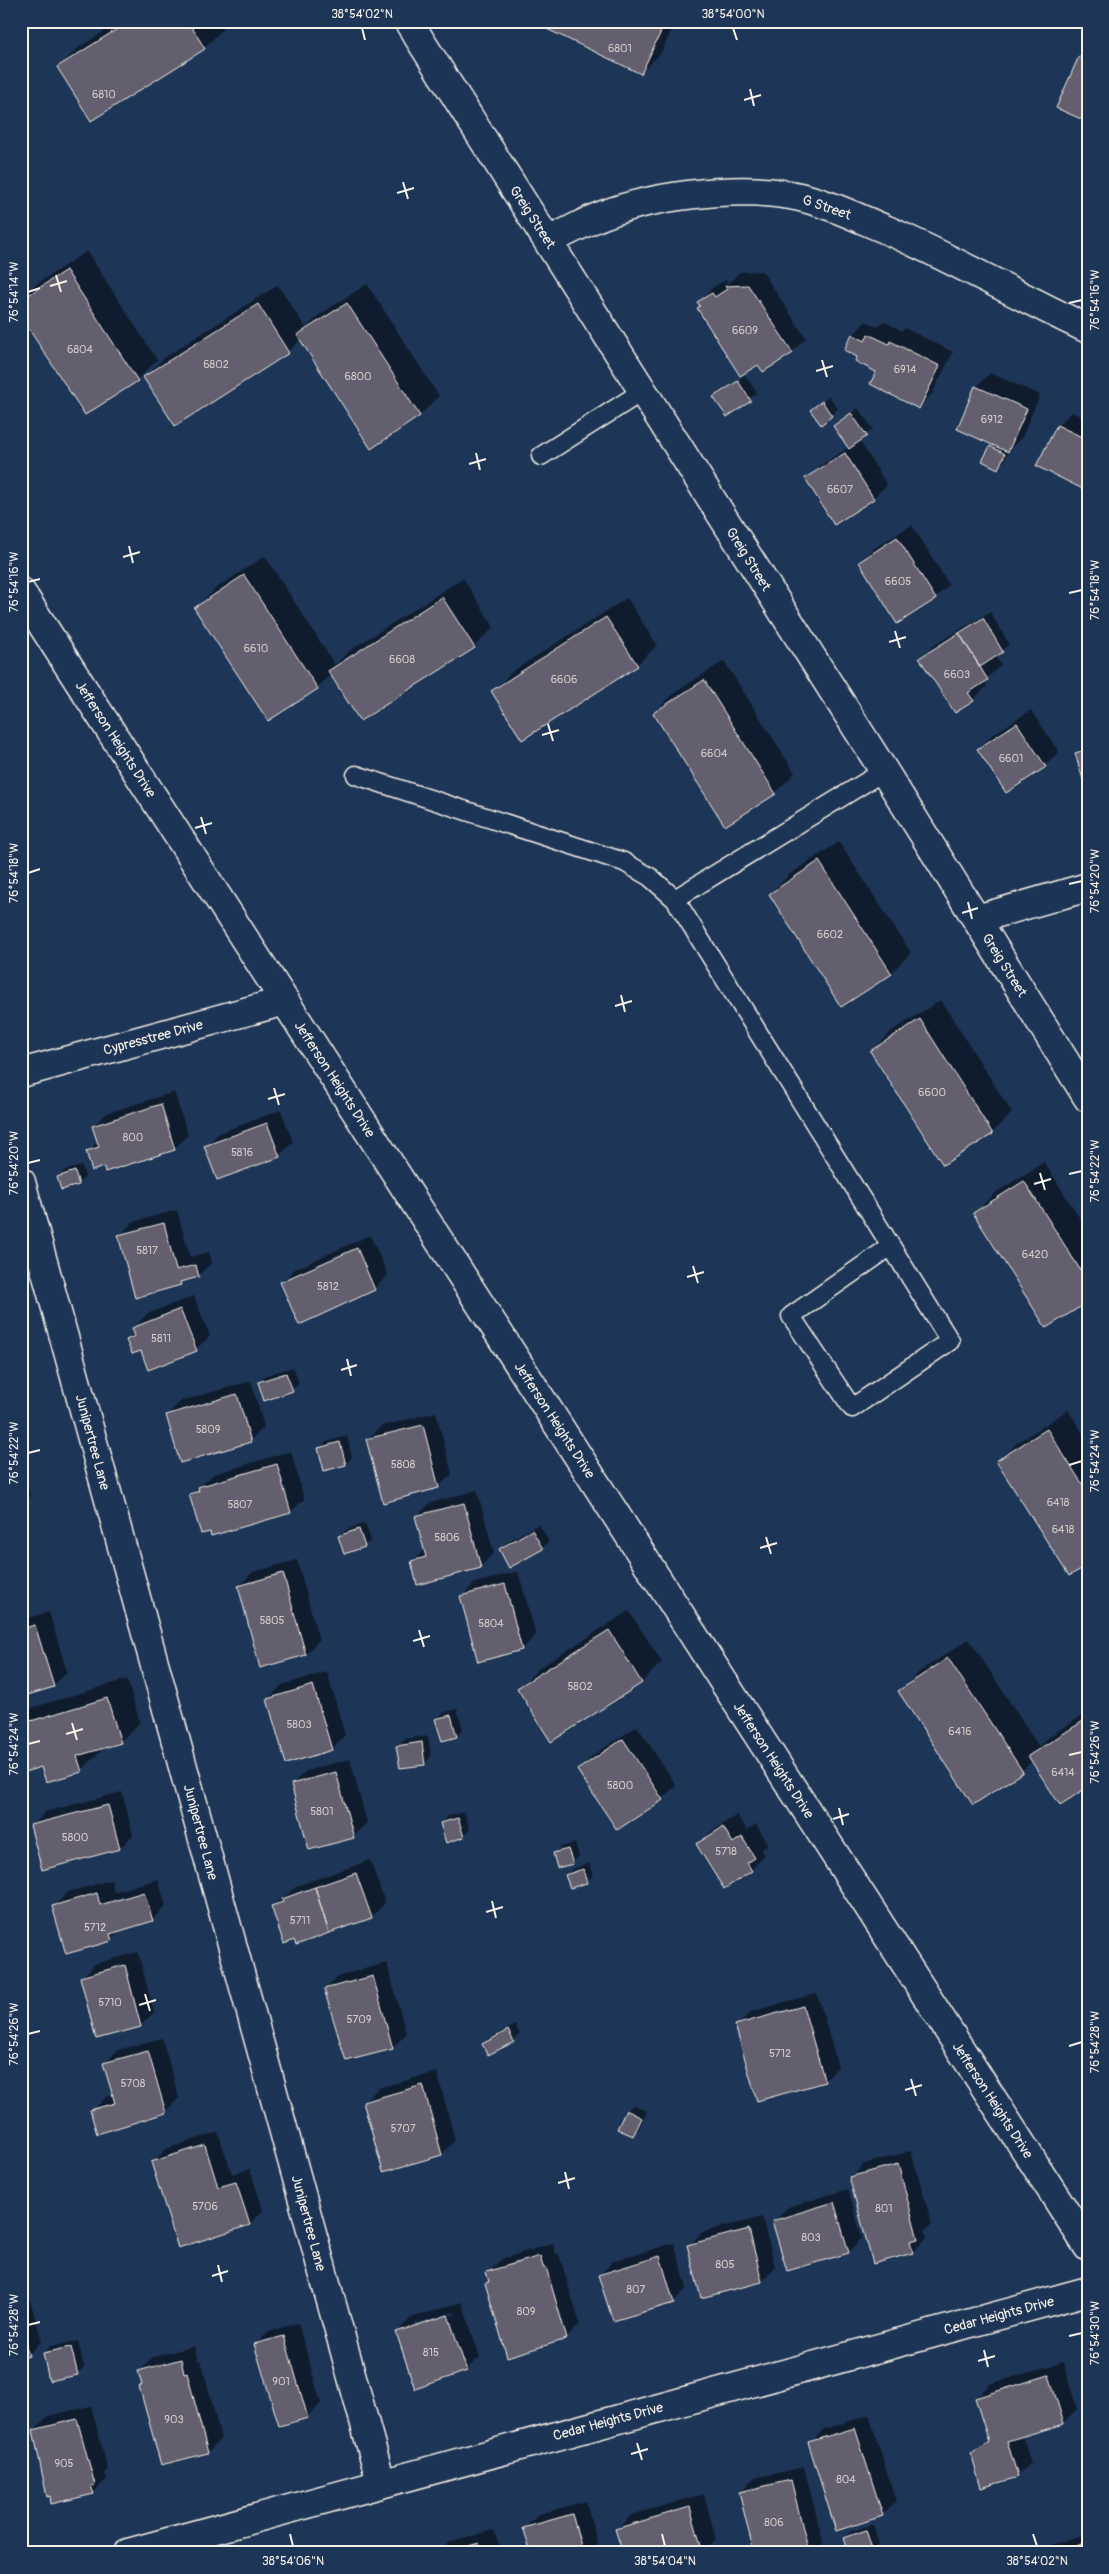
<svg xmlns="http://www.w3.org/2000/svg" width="1109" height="2574" viewBox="0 0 1109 2574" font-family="Pangolin,sans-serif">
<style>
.shadow{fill:#0007;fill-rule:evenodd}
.building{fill:#635f6e;stroke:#f4f1e8}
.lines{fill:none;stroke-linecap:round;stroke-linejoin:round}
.service-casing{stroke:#f4f1e8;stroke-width:21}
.minor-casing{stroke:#f4f1e8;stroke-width:31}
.service{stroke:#1d3557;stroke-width:18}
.minor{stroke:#1d3557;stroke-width:28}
.ticks{fill:none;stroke:#f4f1e8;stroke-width:2}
.labels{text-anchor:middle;stroke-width:5;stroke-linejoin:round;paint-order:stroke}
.number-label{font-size:11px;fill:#d0ccca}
.street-label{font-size:14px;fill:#f4f1e8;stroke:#1d3557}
.neatline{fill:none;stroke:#f4f1e8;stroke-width:2}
.ticks-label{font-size:12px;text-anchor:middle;fill:#f4f1e8}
</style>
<rect width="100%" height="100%" fill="#1d3557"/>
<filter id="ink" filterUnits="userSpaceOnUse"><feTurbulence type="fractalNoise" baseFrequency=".02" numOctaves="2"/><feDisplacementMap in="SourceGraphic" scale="10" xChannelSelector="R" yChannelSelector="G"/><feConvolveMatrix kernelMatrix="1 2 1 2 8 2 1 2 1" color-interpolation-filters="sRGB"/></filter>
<g filter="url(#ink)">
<!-- shadow -->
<path class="shadow" d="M120,21H220L224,28L204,48L91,119L58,68L78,48Z
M533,21H676L661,53L641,73Z
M1088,49V121L1080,57Z
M87,251L157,360L137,380L86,414L21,315V299L35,285Z
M762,271L806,338L792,352L763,370L699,302L712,288L726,280L728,284L740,272Z
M367,284L439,396L419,416L301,339L288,352L175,424L145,377L165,357L278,285L306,328L319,315Z
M866,321L877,327L883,321L902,331L905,328L953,352L932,394L918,407L859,356L853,335Z
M990,373L1040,395L1022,437L1011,448L1004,461L997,468L984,460L994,444L976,387Z
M745,375L757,393L727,415L715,397Z
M829,396L838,409L831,415L812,410Z
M858,408L873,429L859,440L887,485L873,498L807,479L821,465L849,447L835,426Z
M1072,412L1088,419V486L1085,489L1038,465L1058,425Z
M912,525L949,585L935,598L861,562L874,548Z
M265,556L335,665L349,651L463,578L494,627L474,647L331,674L317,688L196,608L216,588Z
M627,598L657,645L637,665L493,691L513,671Z
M990,612L1009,644L995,656L1001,665L984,681L987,686L973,700L955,712L921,658L934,645Z
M724,661L795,773L775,793L726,824L654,713L674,693Z
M1031,710L1059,752L1045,766L978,749L992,735Z
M1088,742V791L1076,753Z
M839,842L911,953L891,973L770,894L790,874Z
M941,1000L1012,1113L992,1133L943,1164L872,1051L892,1031Z
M174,1092L188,1135L174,1149L105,1166L87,1152L98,1141L93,1126L107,1113Z
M281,1110L293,1142L279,1156L206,1147L219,1133Z
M1044,1162L1088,1231V1300L975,1213L995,1193Z
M82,1166L85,1177L78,1184L58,1177L65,1170Z
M177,1210L190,1257L209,1252L212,1262L198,1276L185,1279L180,1284L120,1235L133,1222Z
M370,1235L388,1275L374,1289L282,1282L295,1269Z
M194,1296L210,1336L196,1349H142L128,1340L135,1332L134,1328L147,1314Z
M293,1367L299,1383L292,1390L259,1382L266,1375Z
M251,1381L264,1427L250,1441L167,1415L181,1401Z
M1068,1410L1088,1441V1563L998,1462L1018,1442Z
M436,1412L452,1474L438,1487L368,1440L381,1426Z
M347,1436L352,1457L346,1464L325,1469L319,1449L326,1442Z
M291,1451L304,1499L291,1512L191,1494L214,1474Z
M21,1460L30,1497L21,1506Z
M477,1490L494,1553L480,1567L412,1562L425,1549L416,1517L430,1503Z
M365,1523L371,1540L364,1546L339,1536L346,1530Z
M539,1524L549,1541L542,1548L500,1549L507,1542Z
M297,1560L319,1640L306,1654L261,1666L239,1586L253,1572Z
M518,1571L536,1635L522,1649L478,1661L461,1597L475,1583Z
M629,1611L662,1662L642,1682L551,1740L519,1688L539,1668Z
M49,1612L67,1672L53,1686L21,1695V1620Z
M969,1639L1039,1747L1050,1736L1088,1712V1786L1032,1761L1022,1771L900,1691L920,1671Z
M327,1672L345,1735L332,1749L287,1762L268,1699L282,1685Z
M127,1679L140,1722L120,1742L101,1748V1751L81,1771L42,1765L21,1771V1711Z
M457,1709L463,1729L457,1736L443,1740L437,1719L443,1713Z
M637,1726L676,1785L662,1799L578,1770L592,1756Z
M428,1736L431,1757L425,1763L398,1746L404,1739Z
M350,1759L367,1823L353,1836L292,1784L306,1771Z
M122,1792L133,1835L120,1848L32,1826L45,1812Z
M464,1812L470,1830L463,1836L442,1823L448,1816Z
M737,1815L747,1830L756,1824L768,1844L761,1850L764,1856L751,1870L698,1844L712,1831Z
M575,1843L579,1856L572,1863L554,1854L561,1847Z
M370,1860L385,1903L371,1917L272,1907L297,1886Z
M589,1863L593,1875L586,1882L567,1875L573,1869Z
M158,1879L166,1906L152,1920L122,1929L111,1939L54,1906L68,1892L111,1880L114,1892Z
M138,1952L154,2012L140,2026L81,1978L95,1964Z
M387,1963L406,2034L392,2048L325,1990L339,1976Z
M817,1993L838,2067L824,2080L737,2026L751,2012Z
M515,2025L520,2034L513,2041L484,2044L490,2038Z
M162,2038L179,2098L165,2112L92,2111L106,2097L114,2095L105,2063L118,2050Z
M437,2072L455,2140L442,2154L365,2102L378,2088Z
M633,2104L647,2111L639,2128L632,2135L627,2111Z
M218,2132L232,2174L250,2169L263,2210L250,2224L153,2162L166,2149Z
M911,2151L932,2224L924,2231L927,2238L913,2252L874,2263L851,2178L864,2164Z
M848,2189L862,2238L849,2252L774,2221L788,2207Z
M762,2217L775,2267L762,2281L689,2246L702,2232Z
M553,2243L556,2254H559L580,2324L567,2338L487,2283L490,2280L488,2272L502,2259Z
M674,2243L687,2288L673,2302L600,2275L613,2261Z
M30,2300L42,2341L28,2355L21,2357V2303Z
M462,2302L480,2357L466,2370L397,2332L411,2318ZM454,2312L455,2314L412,2328V2325Z
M298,2323L321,2403L307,2417L256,2345L269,2331Z
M78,2341L84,2367L77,2374L44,2353L51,2346Z
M194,2346L198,2361L201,2360L221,2438L208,2452L162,2464L140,2386L143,2384L140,2371L153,2357Z
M1063,2362L1077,2409L1064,2422L1022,2435L1031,2463L1017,2476L972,2455L989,2439L976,2398L990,2384Z
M91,2406L108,2470L105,2473L107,2479L93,2493L34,2430L48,2416Z
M869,2415L896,2501L882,2515L810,2443L824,2429Z
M804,2467L826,2553H756L741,2492L754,2478Z
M704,2494L716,2539L702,2553L617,2529L631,2515Z
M586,2501L600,2553H532L525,2528L539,2514Z
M873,2524L879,2544L868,2553H851L845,2538L852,2531Z
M493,2530L503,2553H438L448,2543Z
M1088,2533V2553H1042L1050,2545Z"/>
<!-- building -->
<path class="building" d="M130,21H188L205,49L91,121L57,67Z
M530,21H666L641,74Z
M1079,56L1088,60V122L1056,108Z
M66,270L138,381L85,415L21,317V300Z
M748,285L793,353L763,372L758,365L740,376L697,308L700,306L697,302L712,293L715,297L727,289L725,286Z
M347,303L420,416L371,449L297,335Z
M258,304L289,353L175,426L143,377Z
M852,334L865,341L868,334L889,344L890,341L940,366L919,409L870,384L876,372L855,361L857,357L844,350Z
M738,381L751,401L727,417L713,397Z
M975,386L1027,409L1008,452L957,429Z
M822,401L832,416L821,425L810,410Z
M851,413L867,436L849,449L833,426Z
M1057,425L1088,440V485L1085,490L1036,466Z
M990,446L1005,454L998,469L982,461Z
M845,453L874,499L834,525L805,478Z
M897,537L936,599L897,624L859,562Z
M244,575L318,689L268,721L194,608Z
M442,597L475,648L360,721L328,671Z
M606,617L638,666L522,740L491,691Z
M983,618L1003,652L980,667L959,633Z
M959,633L988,680L968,693L974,701L955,713L919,658Z
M704,680L776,794L725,826L653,713Z
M1017,723L1046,767L1006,793L977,749Z
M1088,749V796L1075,753Z
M819,861L892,974L841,1007L769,894Z
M920,1019L993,1134L943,1165L870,1051Z
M161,1104L175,1150L105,1172L104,1167L92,1171L86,1151L99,1147L92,1126Z
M267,1123L280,1157L217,1180L204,1146Z
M75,1171L79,1185L61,1190L57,1177Z
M1024,1181L1088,1282V1302L1046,1328L973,1213Z
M164,1223L176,1270L196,1265L199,1277L180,1282L181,1285L135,1298L118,1235Z
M357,1248L375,1290L299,1325L280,1282Z
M180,1309L197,1351L148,1370L141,1351L132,1354L126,1340L135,1336L132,1328Z
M286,1373L293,1391L264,1401L258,1382Z
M237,1394L251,1442L180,1463L166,1415Z
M423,1425L439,1488L383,1503L366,1439Z
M1047,1429L1088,1493V1565L1069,1576L996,1461Z
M340,1442L346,1465L324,1471L318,1448Z
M277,1464L291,1513L211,1536L210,1532L201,1534L189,1494L199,1491L198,1487Z
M464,1503L481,1568L417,1585L411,1561L426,1557L415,1516Z
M359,1529L365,1547L344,1554L338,1536Z
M532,1530L543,1549L509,1568L499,1549Z
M283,1573L306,1655L260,1668L238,1586Z
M505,1584L522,1650L478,1662L460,1596Z
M35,1625L54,1687L21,1697V1629Z
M609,1630L642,1683L551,1742L517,1688Z
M948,1658L1023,1772L973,1805L898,1691Z
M313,1685L332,1750L286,1764L267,1699Z
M107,1698L121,1743L77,1756L82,1772L46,1782L41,1767L21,1773V1724Z
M451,1715L457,1737L442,1741L435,1719Z
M1088,1718V1787L1060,1805L1028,1756Z
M623,1739L663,1800L617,1830L577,1770Z
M422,1742L425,1765L400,1768L396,1746Z
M336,1772L354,1838L309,1850L291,1784Z
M108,1805L120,1849L42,1870L30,1825Z
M458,1818L464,1837L446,1843L440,1823Z
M723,1827L733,1843L742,1837L755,1858L747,1863L752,1871L724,1889L696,1844Z
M568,1849L573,1864L557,1868L553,1853Z
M583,1869L587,1883L570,1888L565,1875Z
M356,1873L372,1918L329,1933L315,1887Z
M315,1887L329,1933L296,1945L294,1940L284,1944L271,1906L283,1902L282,1899Z
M144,1892L153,1921L110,1934L112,1941L66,1954L52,1906L97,1893L100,1905Z
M125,1965L141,2027L96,2039L80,1977Z
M373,1976L393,2049L346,2061L324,1989Z
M803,2006L825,2082L757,2101L735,2025Z
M508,2030L514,2042L488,2055L482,2044Z
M148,2051L166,2113L97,2134L90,2110L115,2103L103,2063Z
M423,2085L442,2155L383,2172L363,2102Z
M626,2110L642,2118L633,2136L617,2129Z
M205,2145L218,2187L236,2182L250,2225L178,2248L151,2162Z
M898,2164L918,2239L910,2241L913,2253L873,2264L849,2177Z
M834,2202L849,2253L787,2271L772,2221Z
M749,2229L762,2282L701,2298L687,2245Z
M540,2256L543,2267H546L567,2339L507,2357L485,2283L489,2282L486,2272Z
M660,2256L674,2303L613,2321L598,2275Z
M448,2315L467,2371L415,2389L396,2332Z
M21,2330L29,2356L21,2358Z
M284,2336L308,2418L279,2426L254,2344Z
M71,2347L78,2375L49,2381L43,2353Z
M181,2359L184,2374L187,2373L208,2453L161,2465L139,2386L142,2385L138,2371Z
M1049,2375L1064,2424L1007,2441L1018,2477L981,2488L971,2454L989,2442L975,2398Z
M77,2419L95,2485L91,2486L94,2494L51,2504L50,2496L47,2497L33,2430Z
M855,2428L883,2516L836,2531L808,2442Z
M791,2480L809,2553H754L739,2492Z
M690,2507L703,2553H623L615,2529Z
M572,2514L583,2553H531L523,2528Z
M866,2530L873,2552L849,2553L844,2538Z
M1088,2542V2553H1053Z
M479,2543L483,2552L485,2553H445Z"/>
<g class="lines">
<defs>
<path id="service" d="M541,456L643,391
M356,775L624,862L650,877L675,899L950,1341L852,1408L791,1316L891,1246
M675,899L884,771"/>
<path id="minor" d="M408,21L884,771L1088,1098
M548,241C563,234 578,226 593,219C646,196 733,185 790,195C824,201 856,217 887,230C955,260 1020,297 1088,329
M21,592L1088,2247
M977,919L1088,887
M21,1073L285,1001
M21,1182L381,2482
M128,2553L1088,2291"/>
</defs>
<!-- service casing -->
<use href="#service" class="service-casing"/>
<!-- minor casing -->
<use href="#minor" class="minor-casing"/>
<!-- service -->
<use href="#service" class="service"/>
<!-- minor -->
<use href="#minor" class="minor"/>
</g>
</g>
<!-- ticks -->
<path class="ticks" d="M362,28L365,40M733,28L737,40M750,89L754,106M744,100L761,95M403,182L408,199M397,193L414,188M56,275L61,292M50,286L67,281M28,292L40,288M1069,303L1082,300M822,360L827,377M816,371L833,366M476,453L480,470M469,464L486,459M129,546L133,563M123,557L140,552M28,582L40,579M1069,593L1082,590M895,631L900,648M889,642L906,637M548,724L553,741M542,735L559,730M201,817L206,834M195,828L212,823M28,873L40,869M1069,884L1082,881M968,902L972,919M962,913L978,908M621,995L625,1012M615,1006L632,1001M274,1088L279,1105M268,1099L285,1094M28,1163L40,1160M1040,1173L1045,1190M1069,1174L1082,1171M1034,1184L1051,1179M693,1266L698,1283M687,1277L704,1272M347,1359L351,1376M341,1370L357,1365M28,1453L40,1450M1069,1465L1082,1461M766,1537L771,1554M760,1548L777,1543M419,1630L424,1647M413,1641L430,1636M72,1723L77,1740M66,1734L83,1729M28,1744L40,1741M1069,1755L1082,1752M839,1808L843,1825M833,1819L849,1814M492,1901L496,1918M486,1912L503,1907M145,1994L150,2011M139,2005L156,2000M28,2034L40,2031M1069,2046L1082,2042M911,2079L916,2096M905,2090L922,2085M565,2172L569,2189M558,2183L575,2178M218,2265L222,2282M212,2276L228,2271M28,2325L40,2322M1069,2336L1082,2333M984,2350L988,2367M978,2361L995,2356M637,2443L642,2460M631,2454L648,2449M290,2534L293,2546M662,2534L665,2546M1033,2534L1037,2546"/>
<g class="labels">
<!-- number labels -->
<g class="number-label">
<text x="620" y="52">6801</text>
<text x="104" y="98">6810</text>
<text x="745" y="334">6609</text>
<text x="80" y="353">6804</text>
<text x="216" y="368">6802</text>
<text x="905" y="373">6914</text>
<text x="358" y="380">6800</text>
<text x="992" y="423">6912</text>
<text x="840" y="493">6607</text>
<text x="898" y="585">6605</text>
<text x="256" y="652">6610</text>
<text x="402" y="663">6608</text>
<text x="957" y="678">6603</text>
<text x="564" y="683">6606</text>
<text x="714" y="757">6604</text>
<text x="1011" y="762">6601</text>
<text x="830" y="938">6602</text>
<text x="932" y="1096">6600</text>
<text x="133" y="1141">800</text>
<text x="242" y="1156">5816</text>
<text x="147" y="1254">5817</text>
<text x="1035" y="1258">6420</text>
<text x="328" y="1290">5812</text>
<text x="161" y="1342">5811</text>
<text x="208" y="1433">5809</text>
<text x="403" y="1468">5808</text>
<text x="1058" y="1506">6418</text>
<text x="240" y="1508">5807</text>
<text x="1063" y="1533">6418</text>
<text x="447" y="1541">5806</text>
<text x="272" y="1624">5805</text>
<text x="491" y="1627">5804</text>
<text x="580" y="1690">5802</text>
<text x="299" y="1728">5803</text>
<text x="960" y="1735">6416</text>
<text x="1063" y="1776">6414</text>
<text x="620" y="1789">5800</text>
<text x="322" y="1815">5801</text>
<text x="75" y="1841">5800</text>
<text x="726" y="1855">5718</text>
<text x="300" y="1924">5711</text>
<text x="95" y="1931">5712</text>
<text x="110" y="2006">5710</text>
<text x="359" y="2023">5709</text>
<text x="780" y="2057">5712</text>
<text x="133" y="2087">5708</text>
<text x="403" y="2132">5707</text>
<text x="205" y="2210">5706</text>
<text x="884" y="2212">801</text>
<text x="811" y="2241">803</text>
<text x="725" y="2268">805</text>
<text x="636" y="2293">807</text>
<text x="526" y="2315">809</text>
<text x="431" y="2356">815</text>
<text x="281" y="2385">901</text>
<text x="174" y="2423">903</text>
<text x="64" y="2467">905</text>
<text x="846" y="2483">804</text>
<text x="774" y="2526">806</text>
</g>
<!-- street labels -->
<g class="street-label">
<text transform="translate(827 207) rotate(19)" y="5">G Street</text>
<text transform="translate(533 217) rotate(57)" y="5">Greig Street</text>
<text transform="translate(749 559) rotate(58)" y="5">Greig Street</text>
<text transform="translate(116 739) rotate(57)" y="5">Jefferson Heights Drive</text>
<text transform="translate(1005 965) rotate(58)" y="5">Greig Street</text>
<text transform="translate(153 1037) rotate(-15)" y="5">Cypresstree Drive</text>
<text transform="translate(335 1079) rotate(57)" y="5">Jefferson Heights Drive</text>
<text transform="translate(555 1420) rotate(57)" y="5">Jefferson Heights Drive</text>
<text transform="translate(93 1442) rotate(75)" y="5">Junipertree Lane</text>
<text transform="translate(774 1760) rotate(57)" y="5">Jefferson Heights Drive</text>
<text transform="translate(201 1832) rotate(75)" y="5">Junipertree Lane</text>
<text transform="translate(993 2100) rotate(57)" y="5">Jefferson Heights Drive</text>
<text transform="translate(309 2223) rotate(75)" y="5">Junipertree Lane</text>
<text transform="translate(999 2315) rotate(-15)" y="5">Cedar Heights Drive</text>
<text transform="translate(608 2421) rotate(-15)" y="5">Cedar Heights Drive</text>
</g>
</g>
<!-- margin -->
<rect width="1109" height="2574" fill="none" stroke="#1d3557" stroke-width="55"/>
<rect x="28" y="28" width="1054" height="2518" class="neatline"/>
<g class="ticks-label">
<text x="362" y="18">38°54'02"N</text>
<text x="733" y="18">38°54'00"N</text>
<text transform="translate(14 292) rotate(-90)" y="4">76°54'14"W</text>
<text transform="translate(1095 300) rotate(-90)" y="4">76°54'16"W</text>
<text transform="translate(14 582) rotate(-90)" y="4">76°54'16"W</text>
<text transform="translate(1095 590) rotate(-90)" y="4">76°54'18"W</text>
<text transform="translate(14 873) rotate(-90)" y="4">76°54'18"W</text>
<text transform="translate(1095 881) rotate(-90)" y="4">76°54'20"W</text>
<text transform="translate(14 1163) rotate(-90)" y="4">76°54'20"W</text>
<text transform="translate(1095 1171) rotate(-90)" y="4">76°54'22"W</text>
<text transform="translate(14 1453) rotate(-90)" y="4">76°54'22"W</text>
<text transform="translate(1095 1461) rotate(-90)" y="4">76°54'24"W</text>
<text transform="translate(14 1744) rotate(-90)" y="4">76°54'24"W</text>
<text transform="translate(1095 1752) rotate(-90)" y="4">76°54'26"W</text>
<text transform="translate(14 2034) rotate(-90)" y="4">76°54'26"W</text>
<text transform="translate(1095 2042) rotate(-90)" y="4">76°54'28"W</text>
<text transform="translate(14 2325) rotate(-90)" y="4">76°54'28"W</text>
<text transform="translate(1095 2333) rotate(-90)" y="4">76°54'30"W</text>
<text x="293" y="2565">38°54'06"N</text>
<text x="665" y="2565">38°54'04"N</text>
<text x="1037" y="2565">38°54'02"N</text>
</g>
</svg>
